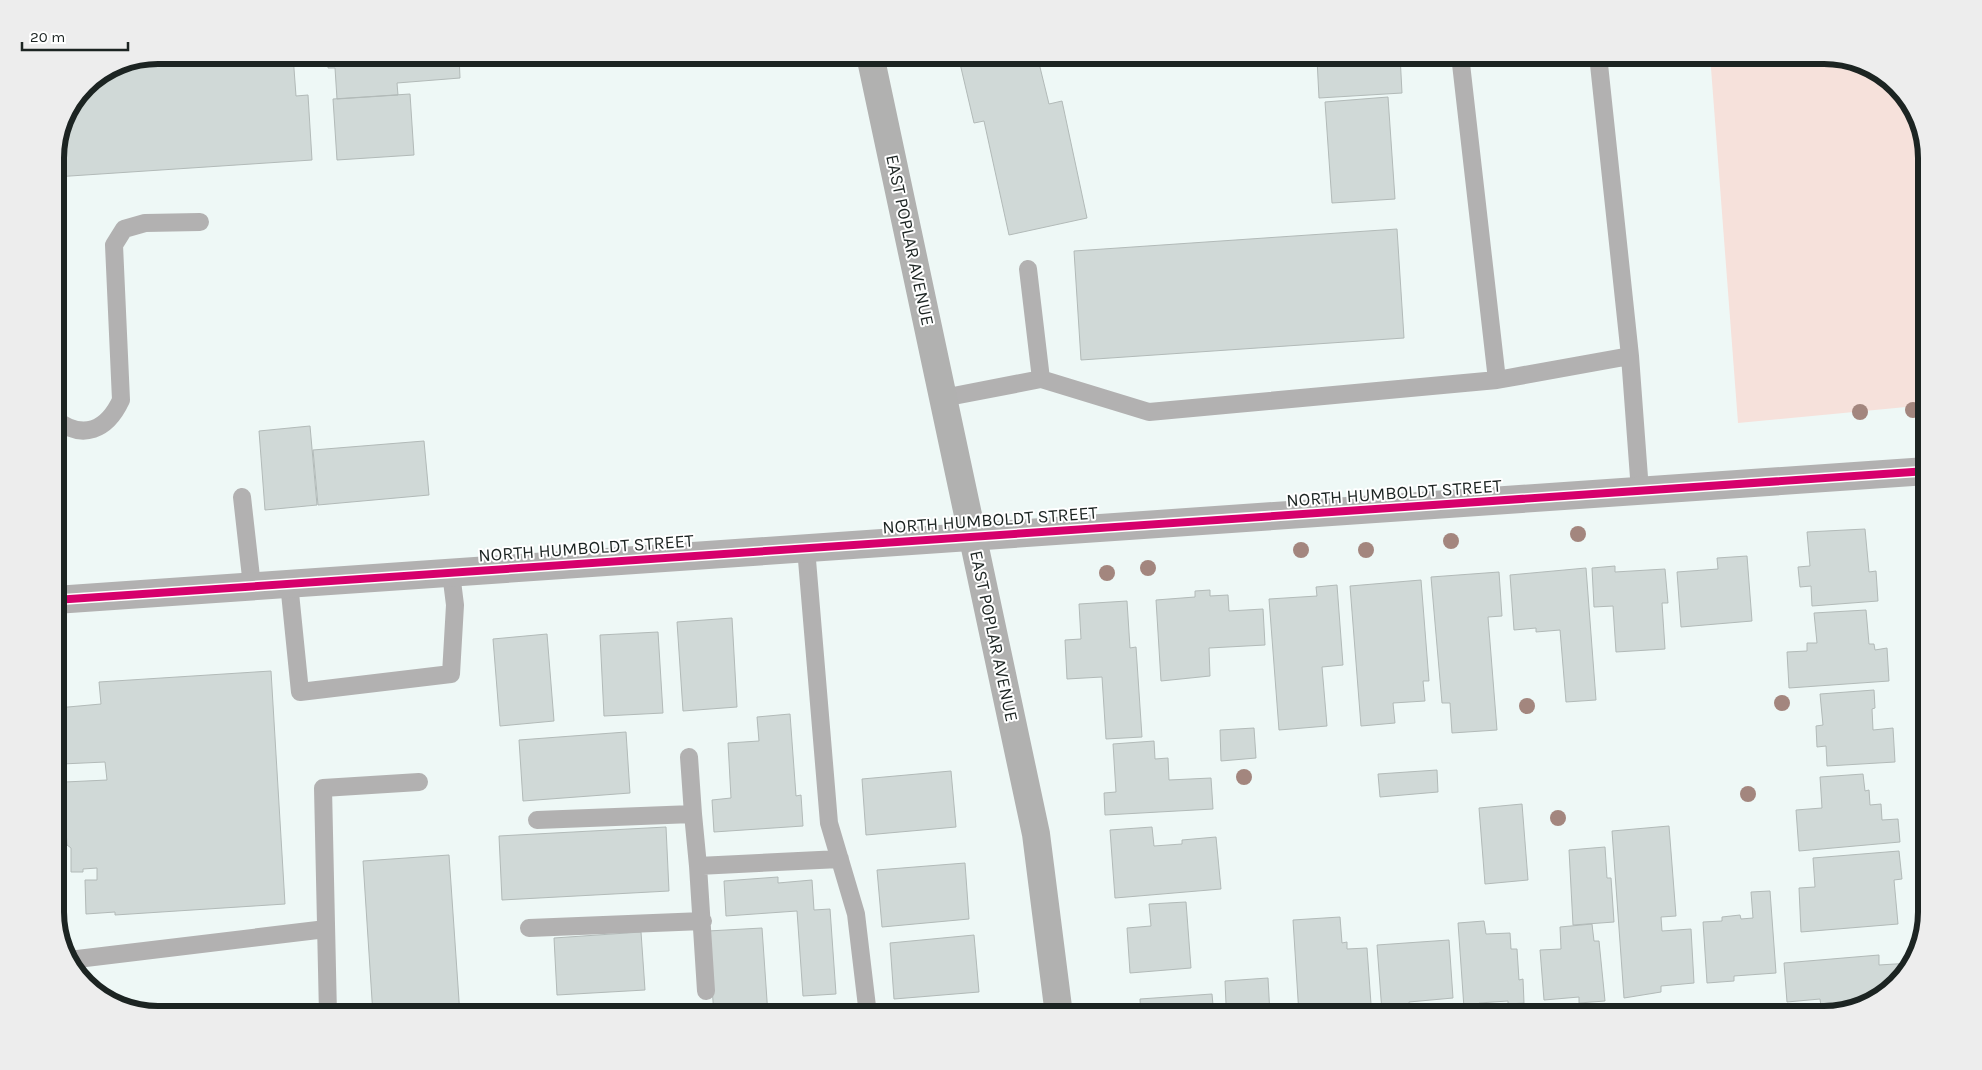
<svg xmlns="http://www.w3.org/2000/svg" width="1982" height="1070" viewBox="0 0 1982 1070" font-family="Karla,sans-serif">
<style>
.green{fill:#f6e1db}
.building{fill:#d0d9d7;stroke:#b2bab8}
.lines{fill:none;stroke-linecap:round;stroke-linejoin:round}
.service{stroke:#b2b1b1;stroke-width:18}
.tertiary{stroke:#b2b1b1;stroke-width:28}
.secondary{stroke:#b1b1b0;stroke-width:28}
.cycleway-casing{stroke:#fff;stroke-width:11}
.cycleway{stroke:#d6006c;stroke-width:8}
.tree{fill:#a3867e}
.labels{text-anchor:middle;stroke-width:4;stroke-linejoin:round;paint-order:stroke}
.street-label{font-size:18px;fill:#1c2422;stroke:#fff}
.rim{fill:none;stroke:#1c2422;stroke-width:6}
</style>
<rect width="100%" height="100%" fill="#eef8f6"/>
<!-- green -->
<path class="green" d="M1710,55H1824L1870,66L1910,101L1927,152V405L1738,423Z"/>
<!-- building -->
<path class="building" d="M158,55H293L296,96L308,95L312,160L55,177V152L63,118L85,85L119,63Z
M328,55H459L460,78L397,83L398,95L337,99L335,68H328Z
M958,55H1037L1049,104L1062,101L1087,218L1009,235L984,121L974,123Z
M1384,55H1400L1402,93L1319,98L1317,59Z
M410,94L414,155L337,160L333,99Z
M1388,97L1395,199L1332,203L1325,102Z
M1397,229L1404,338L1081,360L1074,251Z
M310,426L317,505L265,510L259,431Z
M424,441L429,495L318,505L313,450Z
M1865,529L1869,572L1876,571L1878,601L1812,606L1811,586L1800,587L1798,567L1810,566L1807,532Z
M1747,556L1752,621L1681,627L1677,572L1718,569L1717,558Z
M1615,566V572L1665,569L1668,603H1662L1665,649L1616,652L1613,606L1594,607L1592,568Z
M1586,568L1596,700L1566,702L1560,630L1536,632V628L1514,630L1510,575Z
M1499,572L1502,616L1488,617L1497,730L1452,733L1450,703H1442L1431,577Z
M1421,580L1429,681H1423L1425,701L1393,703L1395,723L1361,726L1350,586Z
M1337,585L1343,665L1322,667L1327,726L1279,730L1269,599L1317,596L1316,587Z
M1210,590V596L1228,595L1229,611L1263,609L1265,645L1209,648L1210,676L1161,681L1156,600L1195,597V591Z
M1127,601L1130,648L1136,647L1142,737L1106,739L1102,677L1067,679L1065,640L1081,639L1079,604Z
M1866,610L1869,644H1874L1875,650L1887,648L1889,681L1789,688L1787,652L1807,651V643H1817L1814,613Z
M732,618L737,707L683,711L677,622Z
M658,632L663,713L604,716L600,635Z
M547,634L554,721L500,726L493,639Z
M271,671L285,904L115,915V912L86,914L85,880H97V868L83,869V872H71V848L67,845L63,785L65,782L107,780L105,762L62,764L57,708L101,704L99,682Z
M1874,690L1875,708L1872,709L1873,730L1893,728L1895,762L1827,766L1826,746L1817,747L1816,726L1823,725L1820,694Z
M790,714L796,796L801,795L803,826L714,832L712,800L731,798L728,743L759,741L757,717Z
M1254,728L1256,758L1221,761L1220,730Z
M626,732L630,793L523,801L519,740Z
M1154,741L1155,759L1168,758L1169,780L1211,778L1213,809L1105,815L1104,793L1116,792L1113,744Z
M1437,770L1438,792L1380,797L1378,774Z
M951,771L956,827L866,835L862,779Z
M1863,774L1865,791L1869,790L1870,805L1881,804L1882,820L1898,819L1900,842L1799,851L1796,810L1822,808L1820,777Z
M1522,804L1528,880L1485,884L1479,808Z
M1669,826L1676,916L1661,917L1662,931L1691,929L1694,983L1661,986V992L1624,998L1612,831Z
M666,827L669,891L502,900L499,836Z
M1152,827L1154,846L1182,844V840L1216,837L1221,889L1115,898L1110,830Z
M1605,847L1607,878H1611L1614,922L1573,925L1569,850Z
M1899,851L1902,879L1894,880L1898,924L1801,932L1799,888L1815,887L1813,858Z
M449,855L460,1015H373L363,861Z
M965,863L969,919L882,927L877,870Z
M778,877V883L812,880L814,910L830,909L836,994L803,996L797,911L726,916L724,881Z
M1770,891L1776,973L1734,976V981L1707,983L1703,922L1722,921V917L1740,915L1741,919L1753,918L1751,892Z
M1186,902L1191,968L1130,973L1127,928L1151,926L1149,904Z
M1340,917L1342,943L1347,942V949L1367,948L1371,1004L1328,1007V1013L1299,1015L1293,920Z
M1484,921L1486,934L1510,933L1511,949H1517L1519,980L1523,979L1524,1003L1508,1004V1001L1479,1003V1006L1464,1008L1458,923Z
M1592,924L1594,941H1599L1605,1001L1579,1003V997L1544,1000L1540,950L1561,949L1560,927Z
M762,928L768,1015H714L708,931Z
M641,932L645,990L557,995L554,938Z
M974,935L979,992L894,999L890,943Z
M1449,940L1453,998L1409,1002L1410,1009L1382,1012L1377,945Z
M1879,955V965L1911,963L1876,1001L1821,1006L1820,999L1787,1002L1784,963Z
M1268,978L1270,1015H1141L1140,999L1212,994L1213,1005L1226,1004L1225,981Z
M686,1004V1015H624L623,1007Z
M574,1011V1015H526Z"/>
<g class="lines">
<!-- service -->
<path class="service" d="M1598,55L1630,356
M1028,269L1041,379
M1497,380L1630,356L1640,491
M943,398L1041,379L1149,412L1497,380L1460,55
M55,419C83,441 107,430 121,400L114,245L124,229L145,223L200,222
M242,497L252,586
M806,548L829,823L856,914L868,1015
M289,583L300,692L451,674L455,605L451,573
M689,757L693,814
M537,820L693,814L698,866L840,859
M698,866L706,991
M529,928L703,921
M69,960L326,929
M328,1015L323,788L419,782"/>
<!-- tertiary -->
<path class="tertiary" d="M55,600L1927,471"/>
<!-- secondary -->
<path class="secondary" d="M870,55L1036,834L1059,1015"/>
<defs>
<path id="cycleway" d="M55,600L1927,471"/>
</defs>
<!-- cycleway casing -->
<use href="#cycleway" class="cycleway-casing"/>
<!-- cycleway -->
<use href="#cycleway" class="cycleway"/>
</g>
<!-- trees -->
<g class="tree">
<circle cx="1913" cy="410" r="8"/>
<circle cx="1860" cy="412" r="8"/>
<circle cx="1578" cy="534" r="8"/>
<circle cx="1451" cy="541" r="8"/>
<circle cx="1301" cy="550" r="8"/>
<circle cx="1366" cy="550" r="8"/>
<circle cx="1148" cy="568" r="8"/>
<circle cx="1107" cy="573" r="8"/>
<circle cx="1782" cy="703" r="8"/>
<circle cx="1527" cy="706" r="8"/>
<circle cx="1244" cy="777" r="8"/>
<circle cx="1748" cy="794" r="8"/>
<circle cx="1558" cy="818" r="8"/>
</g>
<g class="labels">
<!-- street labels -->
<g class="street-label">
<text transform="translate(910 240) rotate(78)" y="6">EAST POPLAR AVENUE</text>
<text transform="translate(1394 493) rotate(-4)" y="6">NORTH HUMBOLDT STREET</text>
<text transform="translate(990 520) rotate(-4)" y="6">NORTH HUMBOLDT STREET</text>
<text transform="translate(586 548) rotate(-4)" y="6">NORTH HUMBOLDT STREET</text>
<text transform="translate(994 636) rotate(78)" y="6">EAST POPLAR AVENUE</text>
</g>
</g>
<!-- crop -->
<path d="M0 0H1982V1070H0ZM158 64H1824A94 94 0 0 1 1918 158V912A94 94 0 0 1 1824 1006H158A94 94 0 0 1 64 912V158A94 94 0 0 1 158 64Z" fill="#ededed" fill-rule="evenodd"/>
<path class="rim" d="M158 64H1824A94 94 0 0 1 1918 158V912A94 94 0 0 1 1824 1006H158A94 94 0 0 1 64 912V158A94 94 0 0 1 158 64Z"/>
<!-- scale -->
<path d="M22 42v8h106v-8" fill="none" stroke="#1c2422" stroke-width="2.5"/>
<text x="30" y="42" font-size="15" fill="#1c2422" stroke="#ffffff" stroke-width="4" paint-order="stroke">20 m</text>
</svg>
